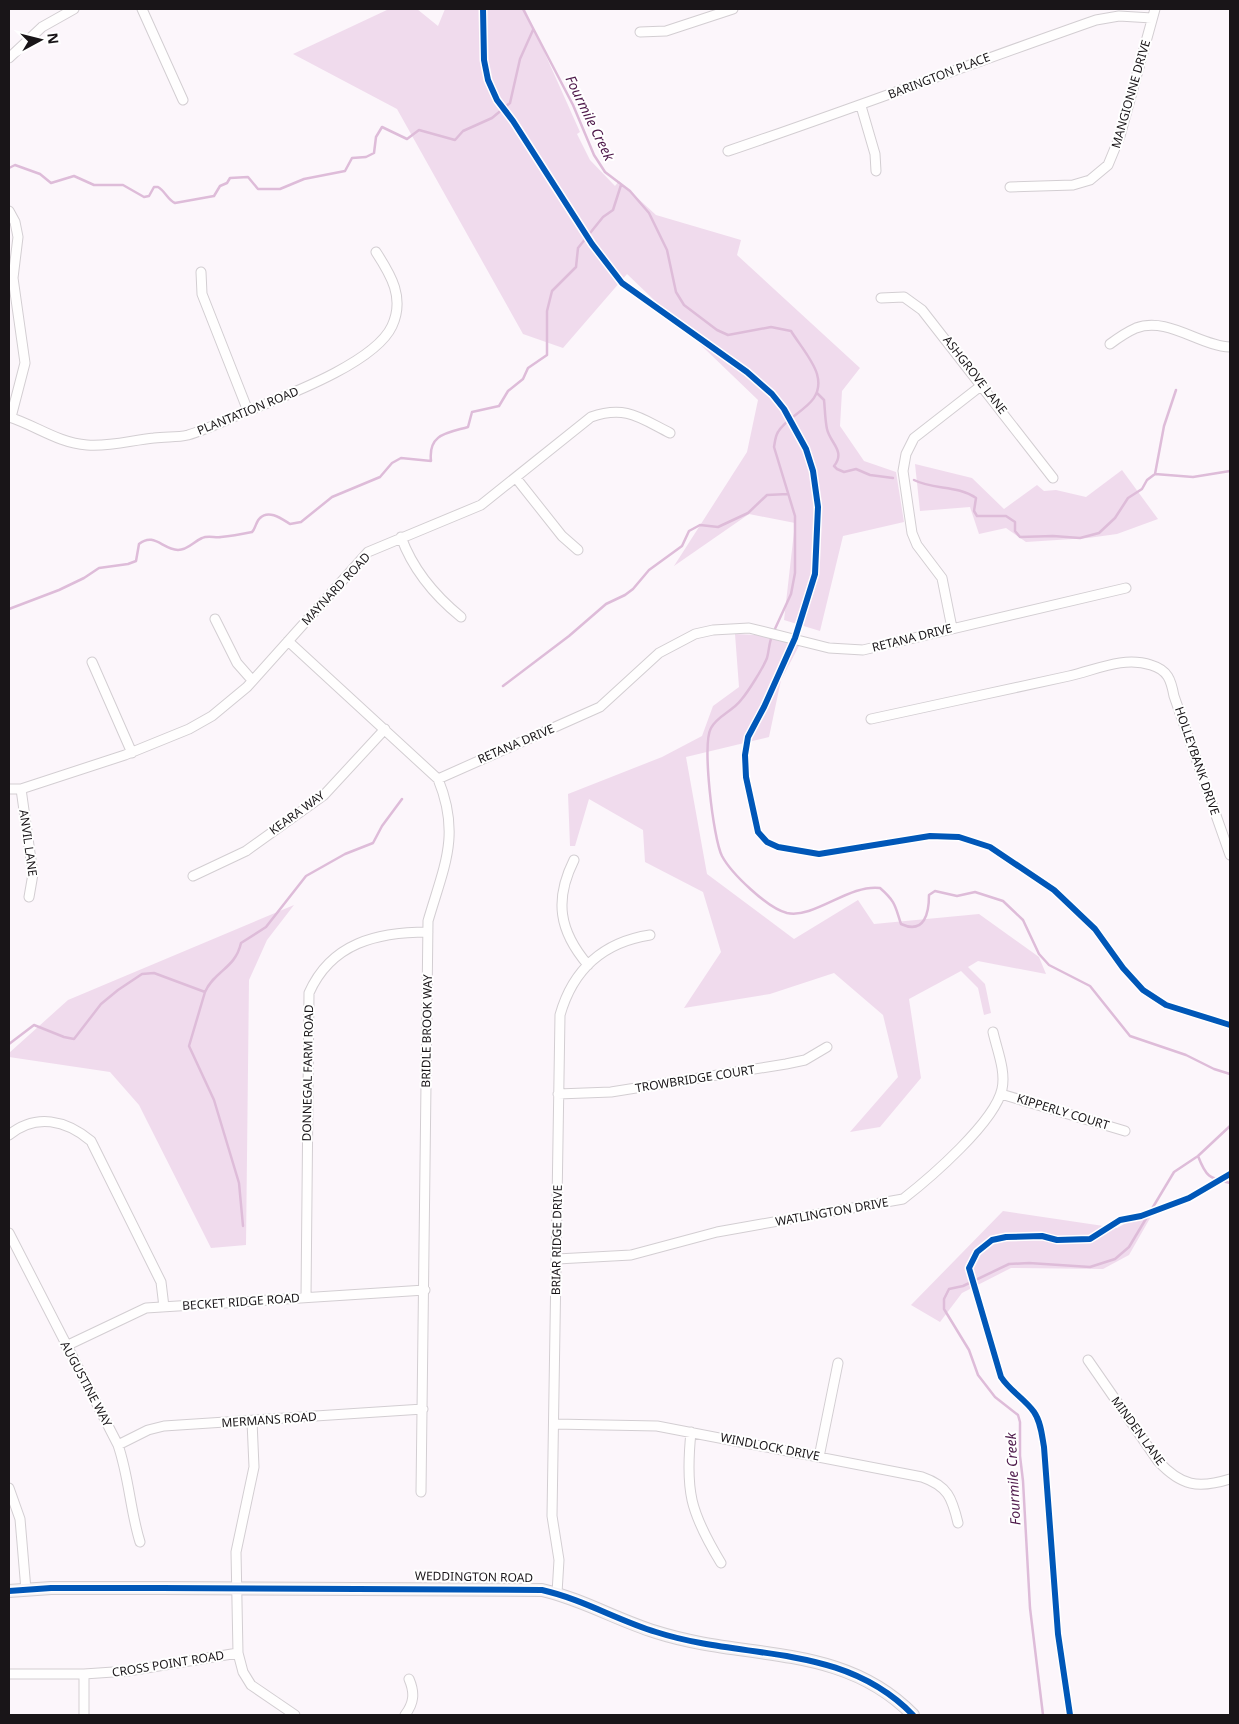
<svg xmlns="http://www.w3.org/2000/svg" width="1239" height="1724" viewBox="0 0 1239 1724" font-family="'Noto Sans',sans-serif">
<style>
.green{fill:#f0dbed}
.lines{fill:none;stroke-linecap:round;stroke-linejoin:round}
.stream{stroke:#debcd9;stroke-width:2.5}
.minor-casing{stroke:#d3ced2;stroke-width:11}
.secondary-casing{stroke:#d3ced2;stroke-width:14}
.minor{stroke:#fffefe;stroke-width:9}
.secondary{stroke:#f5f2f5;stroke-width:12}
.cycleway-casing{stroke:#fff;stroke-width:9}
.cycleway{stroke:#0057b8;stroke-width:6}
.labels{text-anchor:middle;stroke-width:4;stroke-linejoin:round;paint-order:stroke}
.street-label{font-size:12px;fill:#191518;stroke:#fff}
.water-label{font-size:14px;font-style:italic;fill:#4d1749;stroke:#fff}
</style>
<rect width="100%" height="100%" fill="#fcf6fb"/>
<!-- green -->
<path class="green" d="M389,9H417L438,26L445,9H525L580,132L577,134L590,160L615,186L619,181L656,215L741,240L737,255L860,368L842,391L840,426L864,461L896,472L904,522L843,536L820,631L784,620L795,523L749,514L674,566L747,452L758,400L627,274L563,348L523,334L397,109L293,54Z
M915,464L972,478L1004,509L1037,485L1044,491L1056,490L1086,497L1122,470L1158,519L1117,534L1088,538L1026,542L1006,528L979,534L970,507L920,511Z
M735,634L758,635L800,644L781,680L769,737L686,757L707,874L794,939L858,900L874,924L979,914L1039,957L1046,974L978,961L968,967L985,984L991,1013L984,1015L978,988L961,971L909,999L921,1078L880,1127L850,1132L898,1077L883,1015L834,973L770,994L684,1008L721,952L703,892L645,862L643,830L589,799L575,846H570L568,794L662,757L702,736L713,706L739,687Z
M294,905L267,940L249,980L246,1245L211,1248L139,1105L110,1072L9,1057V1053L68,1000Z
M1157,1206L1129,1255L1103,1269L1011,1268L962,1293L940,1322L911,1305L1003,1211L1117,1228Z"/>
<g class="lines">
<!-- stream -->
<path class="stream" d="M523,9L573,105L594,155L605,172L630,191L649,213L667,250L676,292L684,305L717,330L728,335L771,327L791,331C799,344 813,360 817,374C826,406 789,412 778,432C775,437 775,442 774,447L795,516V573L791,594L774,631
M9,168L15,165L40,174L51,183L74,176L94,185H123L144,197L149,196L154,187H158C165,191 168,200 175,203L214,196L220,186L227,183L230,178L248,177L258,189H280L304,179L345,171L352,158L366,157L374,153L376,137L382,127L407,139L419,130L455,140L463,131L492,118L510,103L520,59L533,30
M817,393L824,400C825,409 825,420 827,429C830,443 846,451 834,466L837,469L844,472L856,469L870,475L893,478
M1155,474L1164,426L1176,390
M914,480C933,490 958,485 976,498L974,511L977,516H1006L1015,522V531L1020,537L1053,536L1080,538L1099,533L1115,518L1128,498L1142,489L1147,480L1155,474L1193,477L1230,471
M9,609L59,590L84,578L99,568L128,564L136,561L139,544C154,532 162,549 178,550C188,550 193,542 202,538C208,535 215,538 221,537C231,536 242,534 252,532C256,528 256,521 260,518C269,509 282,519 290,524L301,522L332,497L380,477L392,463L401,458L431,461C428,434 447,433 468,427L472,412L499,406L508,391L523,379L528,368L547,355V311L552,291L576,267L578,248L603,217L613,210L621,185
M772,636C769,643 769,651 767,658C763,668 748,692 741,700C733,711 717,716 711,728C702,744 713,838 722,856C731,873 767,908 787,913C814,919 849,884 880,888C896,902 895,906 901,924C925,935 929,912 929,895L935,891L957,896L975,892L1003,901L1023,920L1039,954L1049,965L1090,986L1130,1036L1186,1055L1214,1069L1230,1074
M503,686L569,636L606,604L625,595L633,589L649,570L682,546L689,531L700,525L718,527L748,513L767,495L788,494
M9,1044L34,1025L64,1037L74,1039L101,1004L118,990L142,974L154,973L205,992
M1198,1156C1206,1177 1209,1178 1230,1183
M243,1226L239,1183L214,1100L189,1046L205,992C215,970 235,969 241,943L266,927L306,876L345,854L373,843L382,826L402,799
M1043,1715L1030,1608L1023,1481L1020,1456V1422L1018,1415L995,1397L978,1375L969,1350L944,1309V1299L949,1289L963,1286L1009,1264L1029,1263L1090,1267L1115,1259L1129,1247L1174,1172L1198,1156L1230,1126"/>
<defs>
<path id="minor" d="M142,9L183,100
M640,32L666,31L733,9
M9,58L42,27L74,9
M861,106L875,154L876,171
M728,151C852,109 973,63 1096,20L1119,16L1152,18
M1010,187L1073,185L1090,180L1108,165L1120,136L1155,9
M9,211L15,222L18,237L13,278L25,363L11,417
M201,272L202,294L248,411
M881,298L904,297L922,310L1053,478
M1110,344C1118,338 1127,332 1136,328C1167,316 1200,346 1230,347
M9,417C35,425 58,443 87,445C110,447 132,440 154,438C166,436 176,438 188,435C208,429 228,419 248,411C285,396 375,363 392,326C405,298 391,275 376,252
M516,478L562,536L578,550
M401,537C413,570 434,595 461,617
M215,619L237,663L252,680
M952,628L942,578L917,545L912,533L903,471L906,454L914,438L982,385
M288,641L438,779C461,835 444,866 428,921L421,1492
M92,662L132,753
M871,719C937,705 1003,690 1069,676C1096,670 1123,656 1151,665C1168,670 1171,680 1174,696L1230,855
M438,779L600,707L659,653L695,634L713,630L749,628L829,648L863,650L1126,588
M9,789H21L125,755L189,729L212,716L247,687L368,552L481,505L591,417C626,405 640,418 670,433
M21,789L33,874L29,897
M574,860C554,900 559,931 588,965
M193,876L246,851L324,795L385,729
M558,1094L611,1092L786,1064L805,1060L827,1047
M1001,1094L1125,1131
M9,1135C36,1113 66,1120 91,1141L161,1282L164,1307
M9,1233L118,1445C129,1477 130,1510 140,1542
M557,1259L631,1255L717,1232L903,1199C930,1178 995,1122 1002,1089C1006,1071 997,1050 993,1032
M306,1297L309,993C331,943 377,932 428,932
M66,1346L146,1308L425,1290
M1088,1360L1158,1461C1181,1486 1198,1489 1230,1479
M252,1421L254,1467L236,1552L238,1653L243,1672L251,1685L295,1715
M554,1424L657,1426L922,1477C948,1486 952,1498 958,1523
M691,1432C685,1491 690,1512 721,1563
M118,1445L148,1430L164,1426L423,1409
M819,1457L838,1363
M9,1488L20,1519L26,1590
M557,1593L559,1560L552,1516L560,1015C573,969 604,942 650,935
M9,1674H84L128,1671L238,1653
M84,1715V1674
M405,1715C414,1703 415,1693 409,1679"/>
<path id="secondary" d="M9,1591L51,1588H161L542,1590C582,1599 617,1620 656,1632C746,1661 842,1642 913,1715"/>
</defs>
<!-- minor casing -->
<use href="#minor" class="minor-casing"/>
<!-- secondary casing -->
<use href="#secondary" class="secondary-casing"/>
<!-- minor -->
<use href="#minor" class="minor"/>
<!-- secondary -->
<use href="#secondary" class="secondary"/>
<defs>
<path id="cycleway" d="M483,9L484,60L488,80L497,100L513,121L592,244L622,283L747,372L772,394L784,409L806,449L813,471L818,507L815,574L795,638L764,707L748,737L745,755L746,777L758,832L767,842L778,847L819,854L930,836L959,837L990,847L1054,890L1095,929L1123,968L1143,990L1166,1005L1230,1025
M9,1591L51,1588H161L542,1590C582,1599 617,1620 656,1632C746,1661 842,1642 913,1715
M1070,1715L1058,1634L1044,1447C1042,1436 1041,1422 1034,1412C1025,1399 1010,1391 1001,1377L969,1268L977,1252L992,1240L1006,1237L1042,1236L1057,1240L1090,1239L1120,1220L1141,1216L1189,1198L1230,1174"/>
</defs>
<!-- cycleway casing -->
<use href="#cycleway" class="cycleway-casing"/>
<!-- cycleway -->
<use href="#cycleway" class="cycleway"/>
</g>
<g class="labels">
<!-- street labels -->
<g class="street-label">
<text transform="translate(939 76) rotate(-21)" y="4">BARINGTON PLACE</text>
<text transform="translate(1131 94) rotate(-74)" y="4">MANGIONNE DRIVE</text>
<text transform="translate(975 375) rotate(52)" y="4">ASHGROVE LANE</text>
<text transform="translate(248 411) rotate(-22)" y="4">PLANTATION ROAD</text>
<text transform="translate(336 589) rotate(-47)" y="4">MAYNARD ROAD</text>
<text transform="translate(912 638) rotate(-14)" y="4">RETANA DRIVE</text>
<text transform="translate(516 744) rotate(-23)" y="4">RETANA DRIVE</text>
<text transform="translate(1197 761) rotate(71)" y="4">HOLLEYBANK DRIVE</text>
<text transform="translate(297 813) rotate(-36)" y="4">KEARA WAY</text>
<text transform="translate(28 843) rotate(82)" y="4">ANVIL LANE</text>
<text transform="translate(427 1031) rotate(-89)" y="4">BRIDLE BROOK WAY</text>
<text transform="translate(308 1073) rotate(-89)" y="4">DONNEGAL FARM ROAD</text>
<text transform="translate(695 1079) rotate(-9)" y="4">TROWBRIDGE COURT</text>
<text transform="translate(1063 1112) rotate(17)" y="4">KIPPERLY COURT</text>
<text transform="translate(832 1212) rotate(-10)" y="4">WATLINGTON DRIVE</text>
<text transform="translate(557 1240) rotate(-89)" y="4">BRIAR RIDGE DRIVE</text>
<text transform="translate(241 1302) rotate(-4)" y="4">BECKET RIDGE ROAD</text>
<text transform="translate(86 1384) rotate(62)" y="4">AUGUSTINE WAY</text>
<text transform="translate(269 1420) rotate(-4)" y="4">MERMANS ROAD</text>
<text transform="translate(1138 1431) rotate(54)" y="4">MINDEN LANE</text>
<text transform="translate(770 1447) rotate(11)" y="4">WINDLOCK DRIVE</text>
<text transform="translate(474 1577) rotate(1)" y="4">WEDDINGTON ROAD</text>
<text transform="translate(168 1664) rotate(-9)" y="4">CROSS POINT ROAD</text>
</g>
<!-- water labels -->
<g class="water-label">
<text transform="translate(590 118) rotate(64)" y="5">Fourmile Creek</text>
<text transform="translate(1013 1479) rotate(-93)" y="5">Fourmile Creek</text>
</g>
</g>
<!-- border -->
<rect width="1239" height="1724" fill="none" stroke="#191518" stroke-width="20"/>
<!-- north arrow -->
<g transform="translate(40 40) rotate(83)" stroke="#ffffff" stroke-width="4" paint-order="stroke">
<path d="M0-4L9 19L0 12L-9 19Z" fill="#191518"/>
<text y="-8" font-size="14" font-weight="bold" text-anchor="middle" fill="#191518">N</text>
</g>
</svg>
